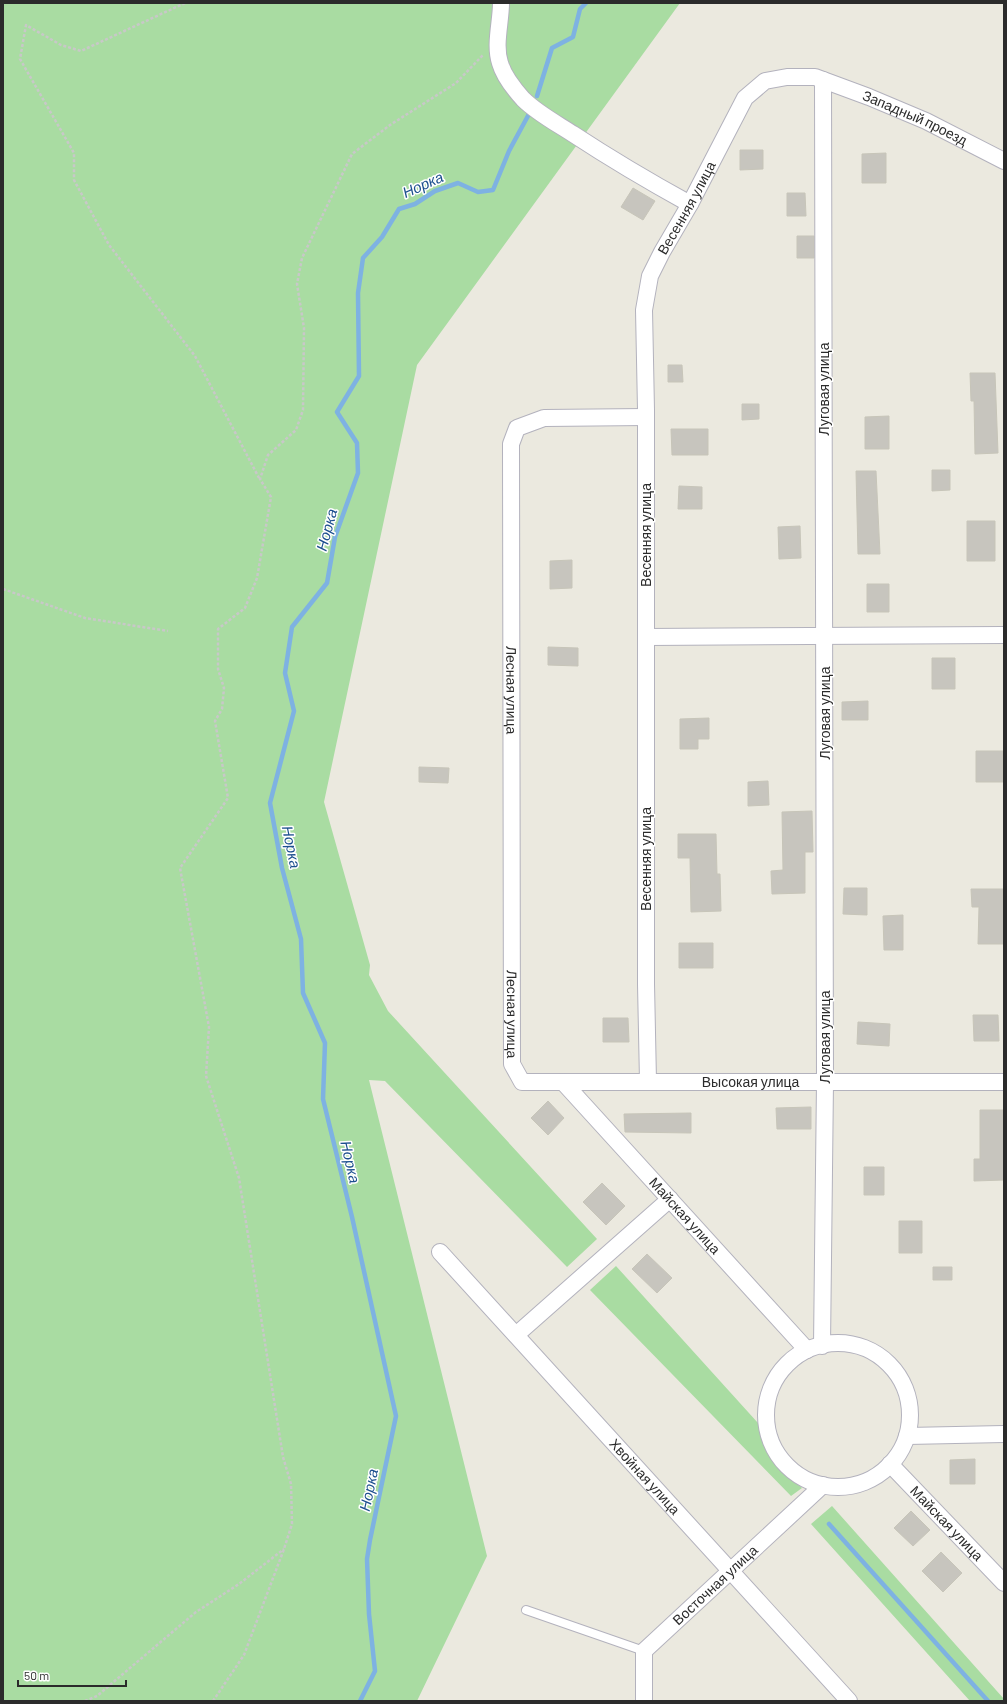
<svg xmlns="http://www.w3.org/2000/svg" width="1007" height="1704" viewBox="0 0 1007 1704" font-family="Barlow,sans-serif">
<style>
.green{fill:#a9dca2}
.lines{fill:none;stroke-linecap:round;stroke-linejoin:round}
.stream{stroke:#7eb2e2;stroke-width:4.5}
.building{fill:#c7c5be;stroke:#c7c5b9}
.service-casing{stroke:#b3b2bd;stroke-width:10}
.minor-casing{stroke:#b3b2bd;stroke-width:18}
.path{stroke:#c8c8c8;stroke-width:2.5;stroke-dasharray:3 2;stroke-linecap:butt}
.service{stroke:#fff;stroke-width:8}
.minor{stroke:#fff;stroke-width:16}
.labels{text-anchor:middle;stroke-width:3;stroke-linejoin:round;paint-order:stroke}
.street-label{font-size:14px;fill:#2b2b2b;stroke:#fff}
.water-label{font-size:15px;font-style:italic;fill:#1c4f8e;stroke:#fff}
</style>
<rect width="100%" height="100%" fill="#ebe9df"/>
<!-- green -->
<path class="green" d="M3,3H680L417,365L324,802L370,965L369,975L388,1011L597,1239L567,1267L385,1081L369,1080L487,1556L417,1701H3Z
M616,1266L758,1423L768,1451L784,1472L802,1488L791,1496L590,1290Z
M832,1506L1004,1699V1701H970L811,1524Z"/>
<g class="lines">
<!-- stream -->
<path class="stream" d="M537,96L552,48L573,37L580,9L586,3
M829,1524L988,1701
M360,1701L375,1671L369,1614L367,1559L370,1540L396,1416L352,1217L323,1099L325,1043L303,993L301,939L282,868L270,803L294,711L285,673L292,627L327,583L335,537L358,473L357,443L337,412L359,376L358,293L363,258L382,237L399,209L415,204L435,191L458,183L478,192L493,190L509,151L529,114"/>
</g>
<!-- building -->
<path class="building" d="M740,150H763V169L740,170Z
M886,153V183H862V154Z
M633,188L655,201L643,220L621,207Z
M787,193H805L806,216H787Z
M797,236H814V258H797Z
M668,365H682L683,382H668Z
M970,373H995L998,453L975,454L974,401H971Z
M742,404H759V419L742,420Z
M889,416V449H865V417Z
M671,429H708V455H672Z
M932,470H950V490L932,491Z
M856,471H876L880,554H858Z
M679,486L702,487V509H678Z
M967,521H995V561H967Z
M800,526L801,558L779,559L778,527Z
M572,560V588L550,589V561Z
M867,584H889V612H867Z
M548,647L578,648V666L548,665Z
M932,658H955V689H932Z
M868,701V720H842V702Z
M709,718V739H698V749H680V719Z
M976,751H1003V782H976Z
M419,767L449,768L448,783L419,782Z
M768,781L769,805L748,806V782Z
M812,811L813,852H805V893L772,894L771,871L783,870L782,812Z
M678,834H716L717,874H720L721,911L691,912L690,858H678Z
M844,888H867V915L843,914Z
M971,889H1003L1004,944H978L979,907H972Z
M903,915V950H884L883,916Z
M679,943H713V968H679Z
M973,1015H998L999,1041H974Z
M603,1018H628L629,1042H603Z
M858,1022L890,1024L889,1046L857,1044Z
M548,1101L564,1118L548,1135L531,1118Z
M811,1107V1129H777L776,1108Z
M980,1110H1003L1004,1180L974,1181V1159H980Z
M691,1113V1133L625,1132L624,1114Z
M864,1167H884V1195H864Z
M602,1183L625,1206L606,1225L583,1202Z
M899,1221H922V1253H899Z
M647,1254L672,1278L657,1293L632,1269Z
M933,1267H952V1280H933Z
M975,1459V1484H950V1460Z
M911,1511L930,1530L913,1546L894,1528Z
M941,1552L962,1573L943,1592L922,1571Z"/>
<g class="lines">
<defs>
<path id="service" d="M526,1610L644,1651"/>
<g id="minor">
<path d="M501,3C501,22 494,45 500,63C504,77 514,89 523,99C537,113 556,123 573,134C611,159 650,182 690,204"/>
<path id="s1" d="M646,417L544,418L517,428L511,444L512,1064L522,1082H1004"/>
<path d="M647,637L1004,635"/>
<path id="s2" d="M648,1081L646,984V410L644,310L650,276L662,252L690,204L745,98L765,81L787,77H815L869,97L926,121L1004,161"/>
<path id="s3" d="M563,1082L807,1350"/>
<path id="s4" d="M440,1252L849,1701"/>
<path d="M516,1335L670,1199"/>
<circle cx="838" cy="1415" r="72"/>
<path d="M822,1346L825,1082L823,80"/>
<path d="M907,1436L1004,1434"/>
<path id="s5" d="M890,1464L1004,1583"/>
<path id="s6" d="M644,1701V1651L823,1485"/>
</g>
</defs>
<!-- service casing -->
<use href="#service" class="service-casing"/>
<!-- minor casing -->
<use href="#minor" class="minor-casing"/>
<!-- path -->
<path class="path" d="M185,3L81,51L61,45L26,25L20,59L74,153V180L109,245L195,356L259,478
M3,589L85,618L168,631
M85,1701L97,1696L196,1612L239,1584L284,1549
M213,1701L244,1655L284,1549L292,1524L291,1484L283,1457L239,1178L206,1076L209,1027L180,868L228,798L215,721L222,709L224,688L218,669V629L245,608L257,578L271,497L260,479L268,455L296,430L303,410L304,328L297,284L302,258L352,154L390,125L456,83L483,55"/>
<!-- service -->
<use href="#service" class="service"/>
<!-- minor -->
<use href="#minor" class="minor"/>
</g>
<g class="labels">
<!-- street labels -->
<g class="street-label">
<text dy="5" stroke="none"><textPath href="#s2" startOffset="1192">Западный проезд</textPath></text>
<text dy="5" stroke="none"><textPath href="#s2" startOffset="883">Весенняя улица</textPath></text>
<text transform="translate(824 389) rotate(-90)" y="5">Луговая улица</text>
<text transform="translate(646 535) rotate(-90)" y="5">Весенняя улица</text>
<text dy="5" stroke="none"><textPath href="#s1" startOffset="394">Лесная улица</textPath></text>
<text transform="translate(825 713) rotate(-90)" y="5">Луговая улица</text>
<text transform="translate(646 859) rotate(-90)" y="5">Весенняя улица</text>
<text dy="5" stroke="none"><textPath href="#s1" startOffset="718">Лесная улица</textPath></text>
<text transform="translate(825 1037) rotate(-90)" y="5">Луговая улица</text>
<text dy="5" stroke="none"><textPath href="#s1" startOffset="1017">Высокая улица</textPath></text>
<text dy="5" stroke="none"><textPath href="#s3" startOffset="181">Майская улица</textPath></text>
<text dy="5" stroke="none"><textPath href="#s4" startOffset="304">Хвойная улица</textPath></text>
<text dy="5" stroke="none"><textPath href="#s5" startOffset="82">Майская улица</textPath></text>
<text dy="5" stroke="none"><textPath href="#s6" startOffset="147">Восточная улица</textPath></text>
</g>
<!-- water labels -->
<g class="water-label">
<text transform="translate(423 185) rotate(-24)" y="5">Норка</text>
<text transform="translate(327 530) rotate(-75)" y="5">Норка</text>
<text transform="translate(291 847) rotate(78)" y="5">Норка</text>
<text transform="translate(350 1162) rotate(77)" y="5">Норка</text>
<text transform="translate(369 1490) rotate(-78)" y="5">Норка</text>
</g>
</g>
<!-- border -->
<rect width="1007" height="1704" fill="none" stroke="#2b2b2b" stroke-width="8"/>
<!-- scale -->
<path d="M18 1680v6h108v-6" fill="none" stroke="#2b2b2b" stroke-width="2"/>
<text x="24" y="1680" font-size="12" fill="#2b2b2b" stroke="#ffffff" stroke-width="3" paint-order="stroke">50 m</text>
</svg>
